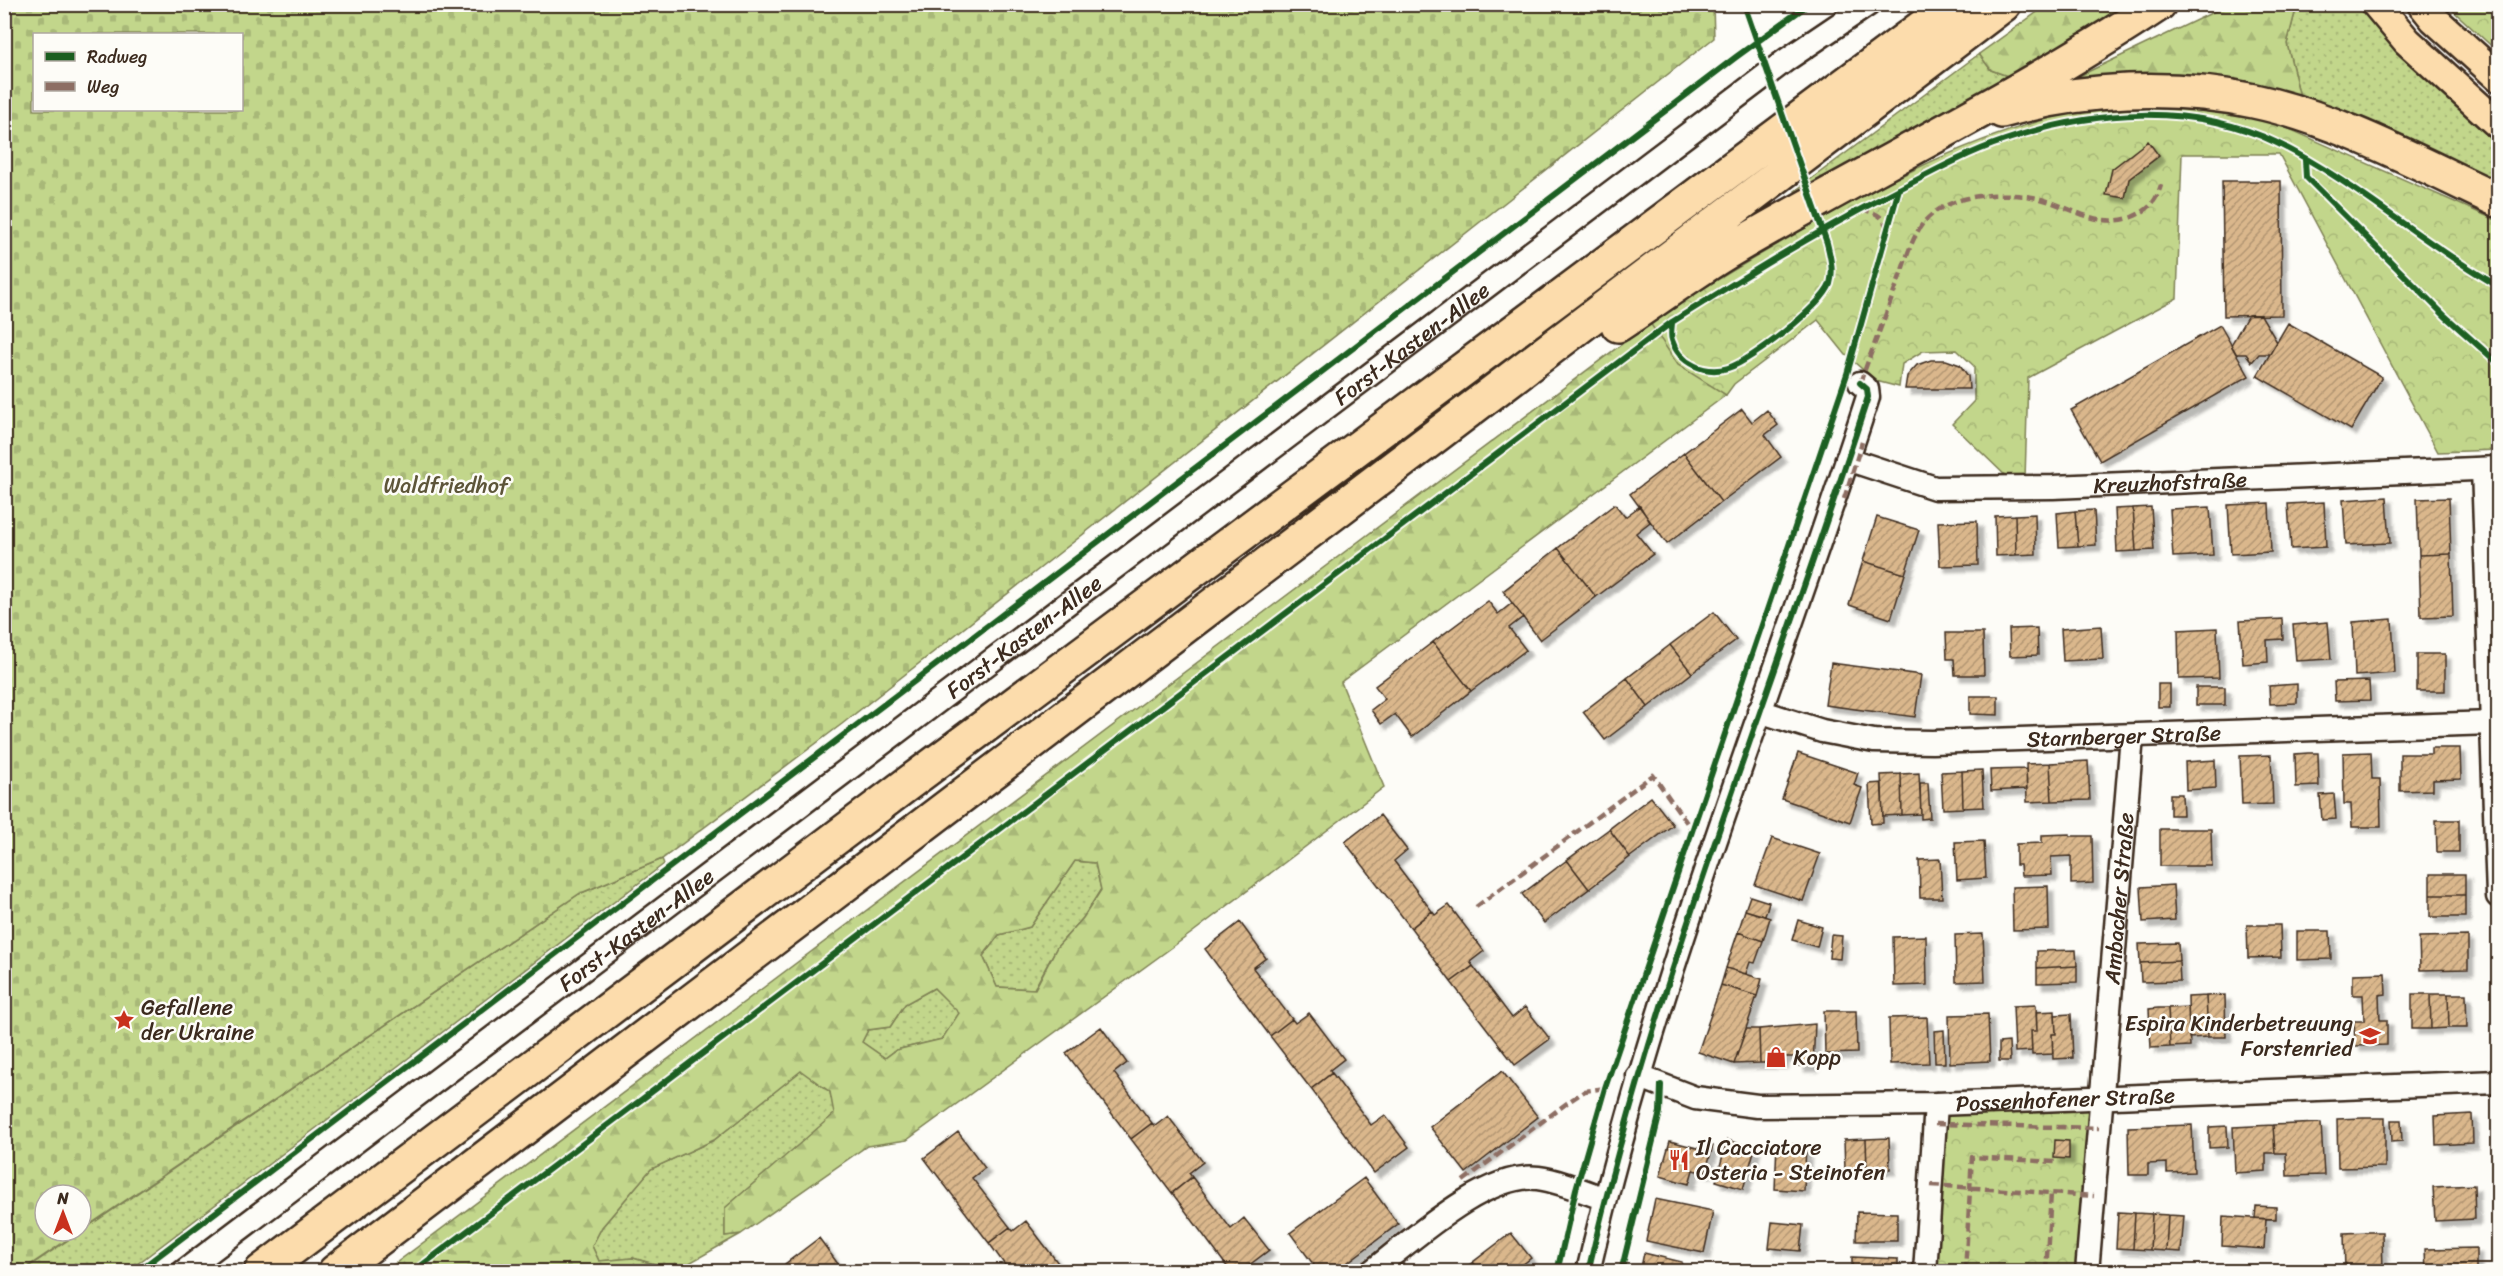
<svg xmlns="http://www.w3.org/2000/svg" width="2503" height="1276" viewBox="0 0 2503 1276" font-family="Sriracha,sans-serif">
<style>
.grass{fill:url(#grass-dots);stroke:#7e8054;stroke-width:1.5}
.forest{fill:url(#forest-firs);stroke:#7e8054;stroke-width:1.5;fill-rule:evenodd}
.cemetery{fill:url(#cemetery-stones);stroke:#7e8054;stroke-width:1.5;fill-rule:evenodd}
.park{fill:url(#park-crowns);stroke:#7e8054;stroke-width:1.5}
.building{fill:url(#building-hatch);stroke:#3b2a1e;stroke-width:1.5;filter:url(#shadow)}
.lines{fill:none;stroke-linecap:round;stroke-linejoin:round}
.minor-casing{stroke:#3b2a1e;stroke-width:27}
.major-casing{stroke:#3b2a1e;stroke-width:33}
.highway-casing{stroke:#3b2a1e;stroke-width:38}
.minor{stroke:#fdfcf7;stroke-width:22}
.major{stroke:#fcdcac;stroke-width:28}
.highway{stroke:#fcdcac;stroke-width:33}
.quiet{stroke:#8d6e63;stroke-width:4.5;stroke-dasharray:9 4.5;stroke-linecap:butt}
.cycleway-casing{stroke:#fdfcf7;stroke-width:10}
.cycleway{stroke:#1b5e20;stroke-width:6}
.labels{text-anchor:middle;stroke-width:5;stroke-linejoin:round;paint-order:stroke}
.street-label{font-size:22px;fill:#3b2a1e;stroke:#fdfcf7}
.park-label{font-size:22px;fill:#5d5539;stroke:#fdfcf7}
.poi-label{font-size:22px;fill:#3b2a1e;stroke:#fdfcf7;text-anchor:start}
</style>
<defs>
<pattern id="grass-dots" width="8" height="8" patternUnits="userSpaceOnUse" patternTransform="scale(1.5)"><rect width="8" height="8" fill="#c2d68b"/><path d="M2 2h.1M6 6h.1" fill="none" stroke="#a8b878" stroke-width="1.8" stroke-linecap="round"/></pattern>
<pattern id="forest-firs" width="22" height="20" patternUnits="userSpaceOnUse" patternTransform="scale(1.5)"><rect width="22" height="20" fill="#c2d68b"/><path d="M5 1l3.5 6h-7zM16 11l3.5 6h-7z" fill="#a8b878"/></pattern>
<pattern id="cemetery-stones" width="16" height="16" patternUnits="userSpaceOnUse" patternTransform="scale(1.5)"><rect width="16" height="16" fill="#c2d68b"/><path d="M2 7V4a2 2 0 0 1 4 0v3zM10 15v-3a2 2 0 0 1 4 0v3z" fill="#a8b878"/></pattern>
<pattern id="park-crowns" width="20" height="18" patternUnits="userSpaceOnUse" patternTransform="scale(1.5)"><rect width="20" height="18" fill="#c2d68b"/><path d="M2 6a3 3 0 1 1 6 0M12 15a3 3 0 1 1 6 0" fill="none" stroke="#a8b878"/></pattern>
<pattern id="building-hatch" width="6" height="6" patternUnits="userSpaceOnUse" patternTransform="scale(1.5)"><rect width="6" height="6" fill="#dab78c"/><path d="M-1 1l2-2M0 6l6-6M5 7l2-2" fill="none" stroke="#b29572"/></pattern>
<filter id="shadow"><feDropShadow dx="5.5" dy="5.5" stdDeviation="1.5" flood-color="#0004"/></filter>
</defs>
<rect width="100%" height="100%" fill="#fdfcf7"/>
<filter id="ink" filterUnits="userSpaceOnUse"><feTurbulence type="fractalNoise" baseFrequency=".0167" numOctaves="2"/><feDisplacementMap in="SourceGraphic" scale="12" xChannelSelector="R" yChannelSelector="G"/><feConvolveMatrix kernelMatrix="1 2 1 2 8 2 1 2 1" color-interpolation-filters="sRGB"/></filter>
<g filter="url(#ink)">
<!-- grass -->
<path class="grass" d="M2297,5H2362L2438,85L2498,139V189L2301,101L2287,44Z
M1979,54L1991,70L2016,79L1798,197L1795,191Z
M662,859L664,864L128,1271L21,1272L579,894Z
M1075,861L1095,863L1101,889L1083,918L1057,947L1034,989L997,987L983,956L999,935L1030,927Z
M934,988L960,1013L943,1039L896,1050L885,1058L862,1042L868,1030L890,1027L905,1004Z
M801,1070L830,1092L835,1114L725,1208V1236L741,1234L677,1270L633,1258L599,1261L592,1246L602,1227L651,1169L714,1140Z"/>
<!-- forest -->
<path class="forest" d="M2047,5H2154L2016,79L1991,70L1979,54Z
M2228,5H2297L2287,44L2301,101L2086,84L2077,77Z
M1650,323L1718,363L1726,395L1341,682L1384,787L1193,932L907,1140L867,1146L741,1234L725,1236V1208L834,1114L830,1092L801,1071L714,1140L651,1169L602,1227L592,1246L599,1261L633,1258L676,1271L465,1272L462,1269L458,1272H384ZM1075,861L1095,863L1101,890L1083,918L1057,947L1035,989L997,987L983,956L999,935L1030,927ZM934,988L959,1013L942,1039L896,1050L885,1058L862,1042L868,1030L890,1027L905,1004Z"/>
<!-- cemetery -->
<path class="cemetery" d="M5,4H1713L1714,38L842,724L662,859L579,894L21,1271L5,1272ZM34,34H242V110H34ZM45,1195H81V1231H45Z"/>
<!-- park -->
<path class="park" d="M2448,5H2498V52L2449,7Z
M2169,105L2262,117L2498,221V450L2438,452L2279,154H2182L2177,298L2028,378L2025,479L2010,480L1952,424L1974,401V366L1957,350L1923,351L1902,364L1899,387L1876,381L1846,355L1818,320L1734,384L1726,395L1678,365L1650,323C1695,292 1742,265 1790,237C1873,188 1957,143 2051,118C2088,108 2130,107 2169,105Z
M2091,1110L2078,1271L1933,1272L1944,1111Z"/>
<!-- building -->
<path class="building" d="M2148,141L2159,156L2129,179L2125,198L2106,195L2112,169Z
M2222,181H2281L2282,315L2224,316Z
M2248,315H2261L2277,342L2270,354H2259L2252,362L2246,354H2236L2231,345Z
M2288,323L2382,377L2351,430L2257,376Z
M2220,325L2249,376L2100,461L2071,410Z
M1931,360H1946L1960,365L1968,376L1969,389H1905L1907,376L1917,365Z
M1742,409L1752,422L1767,410L1778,425L1765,435L1781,457L1721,502L1684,453Z
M1684,453L1721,502L1667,544L1630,494Z
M2387,497L2390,543L2346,545L2343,500Z
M2449,498L2451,554L2419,555L2417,499Z
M2324,502L2326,547L2291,549L2288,504Z
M2269,503L2271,552L2231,554L2228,505Z
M1615,504L1625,517L1640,506L1650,522L1636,533L1653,554L1596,597L1558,548Z
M2151,507L2154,550L2136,551L2133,508Z
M2210,507L2213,555L2173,557L2170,509Z
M2133,508L2136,551L2117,552L2115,509Z
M2094,510L2096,545L2078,546L2075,511Z
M2075,511L2078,546L2059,547L2057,513Z
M2035,514L2036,554L2016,555L2015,515Z
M2015,515L2016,555L1996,556L1995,516Z
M1877,517L1919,530L1905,574L1863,561Z
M1977,521L1978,565L1940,566L1938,522Z
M1558,548L1596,597L1540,640L1503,591Z
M2451,554L2453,616L2421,617L2419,555Z
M1863,561L1905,574L1891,619L1849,605Z
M1488,601L1498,614L1512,603L1523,617L1509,628L1526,650L1471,691L1433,642Z
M1714,612L1736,640L1692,673L1670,645Z
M2282,619L2283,639L2267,640L2268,662L2243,664L2240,621Z
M2392,619L2395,673L2355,676L2353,622Z
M2328,622L2331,659L2296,661L2293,625Z
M2101,626L2103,659L2063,661L2061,629Z
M2037,628L2038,655L2010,656L2009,629Z
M2217,628L2219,678L2179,679L2178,630Z
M1946,633H1983L1984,675H1955L1954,659H1947Z
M1433,642L1471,691L1412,737L1395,714L1381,724L1371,710L1385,699L1375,686Z
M1670,645L1692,673L1648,707L1627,678Z
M2417,654H2445V691H2417Z
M1831,663L1921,675L1915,717L1825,705Z
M1627,678L1648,707L1605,740L1583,712Z
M2369,681L2370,700L2335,701L2334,682Z
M2158,684H2170V707H2158Z
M2297,684V703L2270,704L2269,686Z
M2196,687H2225V705H2196Z
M1970,696H1998V715L1970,714Z
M2431,748H2460L2461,779L2433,780V790L2400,791V754H2431Z
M2371,752L2372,779H2380L2381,827H2352L2351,804H2344L2343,753Z
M1798,753L1858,773L1854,785L1862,788L1850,822L1782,799Z
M2308,753H2318L2319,786L2296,787L2295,754Z
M2271,755L2273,804L2242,805L2240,756Z
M2215,760L2216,788L2186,790L2185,762Z
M2088,761L2090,800L2052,801L2050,763Z
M2050,763L2052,801L2027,802L2026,764Z
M2026,769L2027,789L1991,791L1990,770Z
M1982,770L1984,807L1963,808L1962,771Z
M1962,771L1963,808L1943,809L1941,772Z
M1919,773L1921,814L1902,815L1901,774Z
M1901,774L1902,815L1883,816L1881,775Z
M1882,783L1883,823L1871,824L1869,784Z
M1920,783H1928L1930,818L1921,819Z
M2170,794H2182L2183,815H2170Z
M2334,794L2336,819L2322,820L2320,795Z
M1651,797L1673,825L1630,857L1609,829Z
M1380,815L1407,850L1394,861L1432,911L1411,928L1345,842Z
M2436,820H2459V852H2437Z
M1609,829L1630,857L1589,889L1567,860Z
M2160,829H2211L2212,866H2160Z
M2070,834V836H2092L2093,883L2071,884V856L2051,857L2052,875L2021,876L2020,865H2016V844L2042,843V835Z
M1772,838L1820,854L1803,901L1755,885Z
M1984,841L1986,878L1957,880L1955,842Z
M1940,859L1942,898H1920L1919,860Z
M1567,860L1589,889L1544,923L1522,894Z
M2430,874H2465V895H2430Z
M2173,885L2175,920L2143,922L2141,887Z
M2048,886L2049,929L2013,930L2012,887Z
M2430,895H2465V917H2430Z
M1750,896L1769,902L1765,916L1745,910Z
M1449,905L1484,951L1470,962L1473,966L1451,982L1411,928L1432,911L1435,915Z
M1745,910L1770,918L1763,941L1738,932Z
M1798,920L1822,927L1817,947L1792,940Z
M1240,922L1266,958L1253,968L1292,1019L1270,1036L1205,949Z
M2247,925H2280L2281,957L2248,958Z
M2297,931H2330L2331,959L2297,960Z
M1738,932L1763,941L1755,963L1750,962L1746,974L1726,968Z
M1983,934L1985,981L1956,982L1955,935Z
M1831,935L1842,936L1840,959L1829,958Z
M1926,936L1927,985L1894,986L1893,937Z
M2468,936V969L2420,970L2419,937Z
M2178,943L2179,961L2140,963L2139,944Z
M2076,950L2077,966L2037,968V951Z
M2179,961L2180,981L2141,982L2140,963Z
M1473,966L1512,1018L1525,1007L1550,1039L1515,1065L1451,982Z
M2077,966V982L2037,983V968Z
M1726,968L1762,979L1757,996L1721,985Z
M2385,973L2386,994L2379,995L2380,1020H2387V1045L2355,1046L2354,1021H2364L2363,995H2353V974Z
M1721,985L1757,996L1734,1064L1698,1052Z
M2412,994H2430L2431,1029H2412Z
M2430,994H2448L2449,1028L2431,1029Z
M2448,994H2466L2467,1028H2449Z
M2225,995L2226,1037H2208L2206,996Z
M2206,996L2208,1037L2189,1038L2188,997Z
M2036,1005L2037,1031H2031L2032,1051L2015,1052L2013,1006Z
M2188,1007L2190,1046L2170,1047L2168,1008Z
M2158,1008H2168L2170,1047L2151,1048L2149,1009Z
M1824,1011H1856L1857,1053L1825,1054Z
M2055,1011L2056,1034H2052L2053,1054L2032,1055L2031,1031H2037L2036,1012Z
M1309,1013L1344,1059L1330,1070L1332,1073L1311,1089L1270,1036L1292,1019L1295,1023Z
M1988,1014L1990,1061L1950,1063L1949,1015Z
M2071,1014L2073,1058L2053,1059L2052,1034H2056L2055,1015Z
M1927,1017L1929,1063L1890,1064L1889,1018Z
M1815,1024L1813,1066H1799V1057H1783V1063H1760L1759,1029Z
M1101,1027L1127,1063L1114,1073L1152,1123L1131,1139L1066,1053Z
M1746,1029H1759L1760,1063L1734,1064Z
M1944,1030L1945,1063H1935L1934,1031Z
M2009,1042L2010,1061H1999V1043Z
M1502,1071L1538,1117L1466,1173L1430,1127Z
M1332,1073L1371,1125L1385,1115L1409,1147L1374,1173L1311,1089Z
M2472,1114L2473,1143L2436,1145L2435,1116Z
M1168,1116L1203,1162L1189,1173L1192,1177L1172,1193L1131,1139L1152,1123L1155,1126Z
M2363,1118H2385V1167L2338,1168L2337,1119Z
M2391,1120H2401L2402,1141L2392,1142Z
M2321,1123L2324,1175L2287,1176L2286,1153H2275L2273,1125Z
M2192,1125L2194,1172L2167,1173V1163L2148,1164V1175H2129L2128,1127Z
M2273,1125L2275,1153H2266V1171L2235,1173L2233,1127Z
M2227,1126L2228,1147L2209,1148V1127Z
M958,1132L985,1168L972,1178L1010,1227L989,1243L924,1158Z
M1889,1138L1890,1169L1867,1170L1866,1139Z
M1866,1139L1867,1170L1845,1171L1844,1140Z
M1727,1140L1755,1148L1743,1189L1716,1181Z
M2055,1140L2069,1141V1159L2054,1158Z
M1670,1141L1701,1149L1703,1144L1713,1146L1705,1173L1693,1170L1689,1184L1660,1176Z
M1777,1143L1806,1145L1804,1191L1775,1189Z
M1192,1177L1231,1229L1244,1218L1269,1250L1240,1272H1231L1172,1193Z
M1364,1178L1398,1224L1335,1272H1319L1290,1233Z
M2474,1185L2475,1219L2435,1221L2433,1187Z
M1655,1199L1713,1211L1704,1253L1646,1241Z
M2256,1206L2276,1207V1219L2255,1218Z
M1857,1212L1897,1213V1241H1856Z
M2118,1212L2135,1213L2133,1249L2116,1248Z
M2135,1213L2152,1214L2150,1250L2133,1249Z
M2152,1214L2168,1215L2166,1251L2150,1250Z
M2168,1215L2184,1216L2181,1252L2166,1251Z
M2223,1216L2266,1219L2264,1249L2222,1246Z
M1026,1221L1061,1267L1055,1272H1010L989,1243L1010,1227L1013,1231Z
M1772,1222L1803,1225L1800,1251L1769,1248Z
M2369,1232H2382L2383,1270L2345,1271L2344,1233Z
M1511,1233L1531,1258L1513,1272H1480L1473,1262Z
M819,1238L844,1272H790L785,1264Z
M2476,1248V1272H2426L2425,1249Z
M1644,1253L1682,1262L1680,1272H1640Z
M1852,1257L1898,1259V1272H1852Z
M1473,1262L1480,1272H1460Z"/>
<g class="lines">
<defs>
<g id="minor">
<path id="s1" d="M1847,459L1935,488L2053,487L2498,468"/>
<path d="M2483,469L2498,896"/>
<path id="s2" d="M1759,711L1822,731L1874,741L1932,742L2492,723"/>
<path id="s3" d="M1638,1076L1695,1098L1757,1106L1936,1104L2498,1082"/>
<path id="s4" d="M183,1272L1786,60L1869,4"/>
<path d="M1371,1272C1411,1241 1486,1171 1538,1178C1560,1181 1583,1191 1605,1199"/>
<path d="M1588,1272C1657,972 1774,688 1868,397L1867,389L1860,383"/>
<path d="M1925,1272L1936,1104"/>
<path id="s5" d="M2087,1272L2132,736"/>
</g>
<path id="major" d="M2376,4L2407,41L2498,124
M2422,4L2434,19L2498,77"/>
<path id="highway" d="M2002,111C2081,88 2173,84 2254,101C2339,119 2420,164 2498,200
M1618,325C1656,300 1693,272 1732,249C1874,166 2022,95 2159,4
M261,1272L906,785L1953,4
M335,1272L2004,4"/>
</defs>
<!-- minor casing -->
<use href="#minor" class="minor-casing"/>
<!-- major casing -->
<use href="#major" class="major-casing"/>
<!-- highway casing -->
<use href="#highway" class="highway-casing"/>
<!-- minor -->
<use href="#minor" class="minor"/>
<!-- major -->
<use href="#major" class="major"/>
<!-- highway -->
<use href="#highway" class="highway"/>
<!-- quiet -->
<path class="quiet" d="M1861,209C1875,213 1883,214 1887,229
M1860,383C1873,347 1887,312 1900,276C1906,259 1913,235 1924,222C1950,193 1996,192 2032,197C2067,203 2095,230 2132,217C2149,210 2156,202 2161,185
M1844,499L1862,442
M1476,907L1653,775L1692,830
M1935,1124L2099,1128
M1463,1181L1567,1103L1585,1091L1605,1088
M1931,1185L2094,1196
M1965,1272L1972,1157L2055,1162
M2046,1272L2051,1193"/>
<defs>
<path id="cycleway" d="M2305,160L2306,177L2445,316L2498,363
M1672,322C1672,327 1670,335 1672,340C1679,364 1706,375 1728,368C1751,361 1822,306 1830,284C1834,270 1830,256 1827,243L1744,4
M137,1272L1736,57L1809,4
M413,1272L1672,322C1742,278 1811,235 1884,197C1923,177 1963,154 2005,140C2092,110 2192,102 2277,143C2356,182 2422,243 2498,286
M1557,1272L1576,1189L1605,1088L1847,374L1899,189
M1588,1272C1657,972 1774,688 1868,397L1867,389L1860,383
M1621,1272L1660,1112L1661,1085"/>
</defs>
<!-- cycleway casing -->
<use href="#cycleway" class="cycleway-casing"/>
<!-- cycleway -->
<use href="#cycleway" class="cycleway"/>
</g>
</g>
<!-- icons -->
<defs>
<symbol id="sight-bare" viewBox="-9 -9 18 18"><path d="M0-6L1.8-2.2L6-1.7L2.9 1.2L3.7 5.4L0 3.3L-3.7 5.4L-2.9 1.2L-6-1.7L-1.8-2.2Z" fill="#c8321e" stroke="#fdfcf7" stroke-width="2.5" paint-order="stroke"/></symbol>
<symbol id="school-bare" viewBox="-9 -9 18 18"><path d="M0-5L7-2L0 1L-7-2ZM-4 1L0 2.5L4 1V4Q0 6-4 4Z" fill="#c8321e" stroke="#fdfcf7" stroke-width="2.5" paint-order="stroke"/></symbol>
<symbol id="shop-bare" viewBox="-9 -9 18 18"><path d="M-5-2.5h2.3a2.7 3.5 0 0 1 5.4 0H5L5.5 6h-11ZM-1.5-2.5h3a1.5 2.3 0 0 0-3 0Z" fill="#c8321e" stroke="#fdfcf7" stroke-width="2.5" paint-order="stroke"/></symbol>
<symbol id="restaurant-bare" viewBox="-9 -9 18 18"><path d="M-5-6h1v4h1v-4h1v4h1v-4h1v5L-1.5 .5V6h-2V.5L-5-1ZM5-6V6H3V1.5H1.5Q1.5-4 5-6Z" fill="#c8321e" stroke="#fdfcf7" stroke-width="2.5" paint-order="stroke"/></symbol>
</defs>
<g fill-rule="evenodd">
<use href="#sight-bare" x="109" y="1005" width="30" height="30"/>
<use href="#school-bare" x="2355" y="1021" width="30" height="30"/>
<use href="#shop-bare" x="1761" y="1042" width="30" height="30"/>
<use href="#restaurant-bare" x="1664" y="1145" width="30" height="30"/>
</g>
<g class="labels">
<!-- street labels -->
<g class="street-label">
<text dy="8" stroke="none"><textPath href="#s4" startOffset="1540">Forst-Kasten-Allee</textPath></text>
<text dy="8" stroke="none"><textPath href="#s1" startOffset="328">Kreuzhofstraße</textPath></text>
<text dy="8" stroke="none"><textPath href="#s4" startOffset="1054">Forst-Kasten-Allee</textPath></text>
<text dy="8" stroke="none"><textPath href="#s2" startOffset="369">Starnberger Straße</textPath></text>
<text dy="8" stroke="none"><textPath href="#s5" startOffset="375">Ambacher Straße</textPath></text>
<text dy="8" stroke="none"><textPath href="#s4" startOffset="568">Forst-Kasten-Allee</textPath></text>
<text dy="8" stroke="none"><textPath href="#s3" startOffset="432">Possenhofener Straße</textPath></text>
</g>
<!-- park labels -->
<g class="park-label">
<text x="446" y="493">Waldfriedhof</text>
</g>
<!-- poi labels -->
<g class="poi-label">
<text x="141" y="1015">Gefallene<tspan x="141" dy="25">der Ukraine</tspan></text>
<text x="2353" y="1031" text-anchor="end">Espira Kinderbetreuung<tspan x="2353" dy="25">Forstenried</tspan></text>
<text x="1793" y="1065">Kopp</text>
<text x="1696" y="1155">Il Cacciatore<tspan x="1696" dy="25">Osteria - Steinofen</tspan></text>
</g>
</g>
<!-- margin -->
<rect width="2503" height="1276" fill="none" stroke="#fdfcf7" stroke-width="24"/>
<rect x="12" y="12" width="2479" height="1252" fill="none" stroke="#3b2a1e" stroke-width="2" filter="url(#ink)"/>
<!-- legend -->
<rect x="33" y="33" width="210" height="78" fill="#fdfcf7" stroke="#afa8a0" stroke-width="1.5"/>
<rect x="45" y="52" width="30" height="9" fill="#1b5e20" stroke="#afa8a0" stroke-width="1.5"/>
<text x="87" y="63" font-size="18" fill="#3b2a1e">Radweg</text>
<rect x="45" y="82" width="30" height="9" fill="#8d6e63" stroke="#afa8a0" stroke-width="1.5"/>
<text x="87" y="93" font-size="18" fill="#3b2a1e">Weg</text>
<!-- north arrow -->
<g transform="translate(63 1213)"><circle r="28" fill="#fdfcf7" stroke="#afa8a0" stroke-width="1.5"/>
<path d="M0-4.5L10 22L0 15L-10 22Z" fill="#c8321e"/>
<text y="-9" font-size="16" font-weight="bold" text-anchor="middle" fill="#3b2a1e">N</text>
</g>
</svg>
